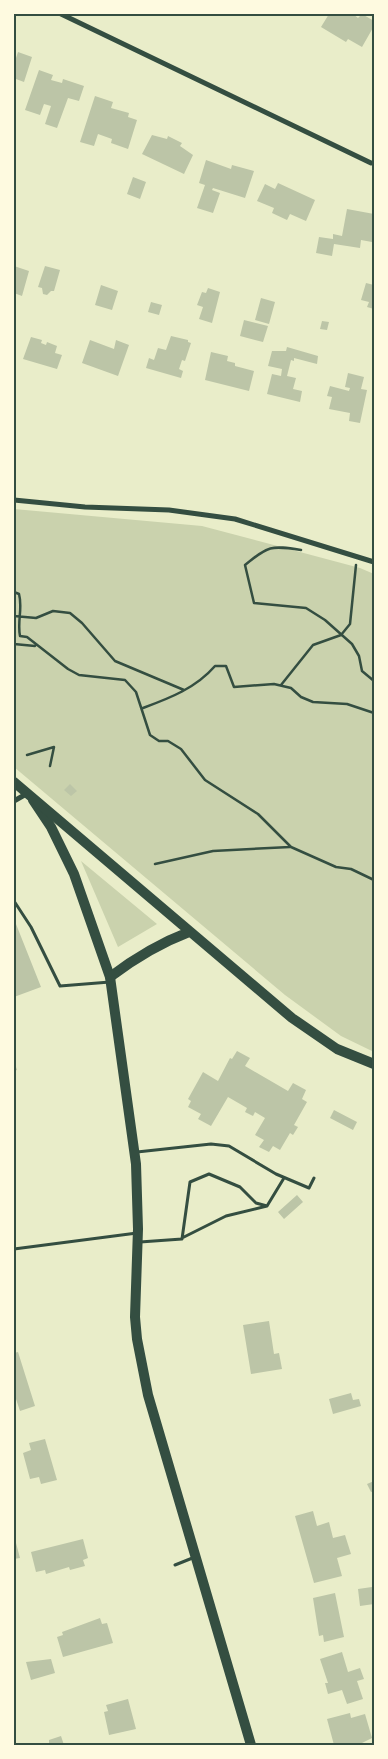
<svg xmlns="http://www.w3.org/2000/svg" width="388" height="1759" viewBox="0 0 388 1759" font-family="'Work Sans',sans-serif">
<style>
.green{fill:#cad2ad}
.building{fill:#bcc5a7}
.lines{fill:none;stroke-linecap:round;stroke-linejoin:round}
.path{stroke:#344e41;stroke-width:2.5}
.service{stroke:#344e41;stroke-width:3}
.minor{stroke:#344e41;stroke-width:5}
.primary{stroke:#344e41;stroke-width:10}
.trunk{stroke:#344e41;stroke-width:10}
.neatline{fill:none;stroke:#344e41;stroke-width:2}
</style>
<rect width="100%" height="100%" fill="#e9edc9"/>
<!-- green -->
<path class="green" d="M14,509L202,526L360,568L374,574V1052L341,1036L285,995L14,767Z
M81,861L157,924L118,947Z"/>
<!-- building -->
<path class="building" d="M329,14H353L358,18L362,14L374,21V26L362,47L348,39L346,42L321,27Z
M18,52L32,57L24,82L16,79L14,83V64Z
M39,70L53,75L51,80L62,83L63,79L84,86L79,101L68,98L57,128L45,124L51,106L44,104L40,115L25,110Z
M95,96L113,102L111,108L129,113L128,117L137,120L128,149L111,143L112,139L98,134L94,146L80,142Z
M152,135L167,139L168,136L182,143L180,146L193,155L184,174L142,154Z
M206,160L231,169L232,165L254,171L245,198L213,188L212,190L220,193L213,213L197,208L205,185L199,183Z
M133,177L146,182L140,199L127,194Z
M278,183L315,200L306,221L290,214L287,220L272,213L274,208L257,201L265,184L275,189Z
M347,209L374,214L372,242L361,240L360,248L334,244L332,256L316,253L319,237L333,239V234L342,236Z
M14,266L29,271L22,296L14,293Z
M45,266L60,270L54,291H51L47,295L43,294L42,288L38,287Z
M366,283L374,285V309L367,307L369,302L361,300Z
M101,285L118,291L112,310L95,305Z
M208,288L220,292L212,323L199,319L203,307L197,305L202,292L206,293Z
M261,298L275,302L269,324L255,320Z
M151,302L162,305L159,315L148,312Z
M244,320L268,326L263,342L240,336Z
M322,321L329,322L327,330L320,329Z
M171,336L188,340V342L191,343L185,361L182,360L179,369L183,371L181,378L146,368L149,358L154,360L158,348L166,350Z
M31,337L42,340L41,343L46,345L47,342L57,346L55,353L62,355L57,369L23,359Z
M90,340L114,349L116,340L129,345L118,376L82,363Z
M287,347L318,356L317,364L294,358V361L291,360L287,376L296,378L293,389L302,391L300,402L267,394L272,374L281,376L282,369L268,366L272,351H286Z
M211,352L228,356L227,361L235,363V366L254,371L249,391L205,380Z
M348,373L364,377L361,389L367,390L360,423L349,421L350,413L329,409L332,397L327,396L330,386L349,391L350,388L345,387Z
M70,784L77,791L71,796L64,790Z
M14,919L41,987L14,997Z
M237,1051L250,1058L245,1066L288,1091L293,1083L306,1090L302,1099L307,1102L294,1125L298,1127L293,1135L290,1133L280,1150L273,1146L269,1152L259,1147L264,1140L255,1135L265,1118L255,1112L253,1116L245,1112L247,1108L228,1097L211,1126L198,1119L201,1114L188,1107L191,1101L188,1099L203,1072L218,1081L230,1058L232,1059Z
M14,1061L17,1070L14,1071L16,1076L14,1077Z
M334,1110L357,1122L353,1130L330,1118Z
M297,1195L303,1202L284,1219L278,1212Z
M269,1321L274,1354L279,1353L282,1369L251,1374L243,1325Z
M18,1352L35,1406L20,1411L14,1393V1353Z
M351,1393L353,1400L359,1399L361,1406L333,1414L329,1399Z
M45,1439L57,1480L41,1484L39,1477L30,1479L23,1453L31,1450L29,1443Z
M374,1481V1491L371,1492L367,1484Z
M313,1511L317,1526L329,1522L333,1538L345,1535L351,1554L337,1558L342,1576L314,1583L295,1516Z
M83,1539L88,1558L83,1560L85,1566L70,1570L69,1567L46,1574L45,1570L36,1572L31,1552Z
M16,1543L20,1558L14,1559V1544Z
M372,1587L374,1604L360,1606L358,1589Z
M335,1593L344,1637L324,1642L323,1635L319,1636L313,1598Z
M100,1618L102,1624L107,1623L113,1643L63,1657L57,1637L63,1635L62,1632Z
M342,1652L348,1672L360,1668L364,1679L357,1681L363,1699L347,1704L342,1690L328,1694L325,1683H328L320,1659Z
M51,1659L55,1673L31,1680L26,1662Z
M128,1699L136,1729L109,1735L104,1712L108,1711L106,1705Z
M350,1713L351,1718L365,1714L372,1738L362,1743L363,1745H334L327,1719Z
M61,1736L64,1745H49V1740Z"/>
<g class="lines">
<!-- path -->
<path class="path" d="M301,550C271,545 268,546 245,565L254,603L306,608L325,620L352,644L359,656L362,671L374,681
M14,592L19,594C23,608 17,621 20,636L27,637L68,669L79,675L125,680L136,692L150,735L159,741H168L181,749L205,780L258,814L291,847L336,867L351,869L374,880
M14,616L36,618L53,611L70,613L82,623L115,661L184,690
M14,644L35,646
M281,685L313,645L341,635L350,624L356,565
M143,708C170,698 196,688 215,666H226L234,687L274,684L291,688L301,697L313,702L347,704L374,713
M27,755L54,747L50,766
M155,864L213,851L290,847"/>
<!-- service -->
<path class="service" d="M14,901L31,927L60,986L110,982
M137,1152L211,1144L229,1146L276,1174L309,1188L314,1178
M182,1238L226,1216L267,1206
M140,1242L182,1239L190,1182L209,1174L240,1187L256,1203L267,1206L284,1178
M14,1249L137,1233
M175,1565L195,1557"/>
<!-- minor -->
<path class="minor" d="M61,14L371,163
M14,500L85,507L169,510L235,519L374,562
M14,801L28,793"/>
<!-- primary -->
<path class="primary" d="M33,800L51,827L74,874L110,977L136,1164L138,1229L135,1317L137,1339L148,1395L251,1745"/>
<!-- trunk -->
<path class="trunk" d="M14,782L292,1018L337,1049L374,1064
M110,977C135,958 160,943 189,932"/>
</g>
<!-- border -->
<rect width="388" height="1759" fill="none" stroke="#fefae0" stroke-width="30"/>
<rect x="15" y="15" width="358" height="1729" class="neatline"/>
</svg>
